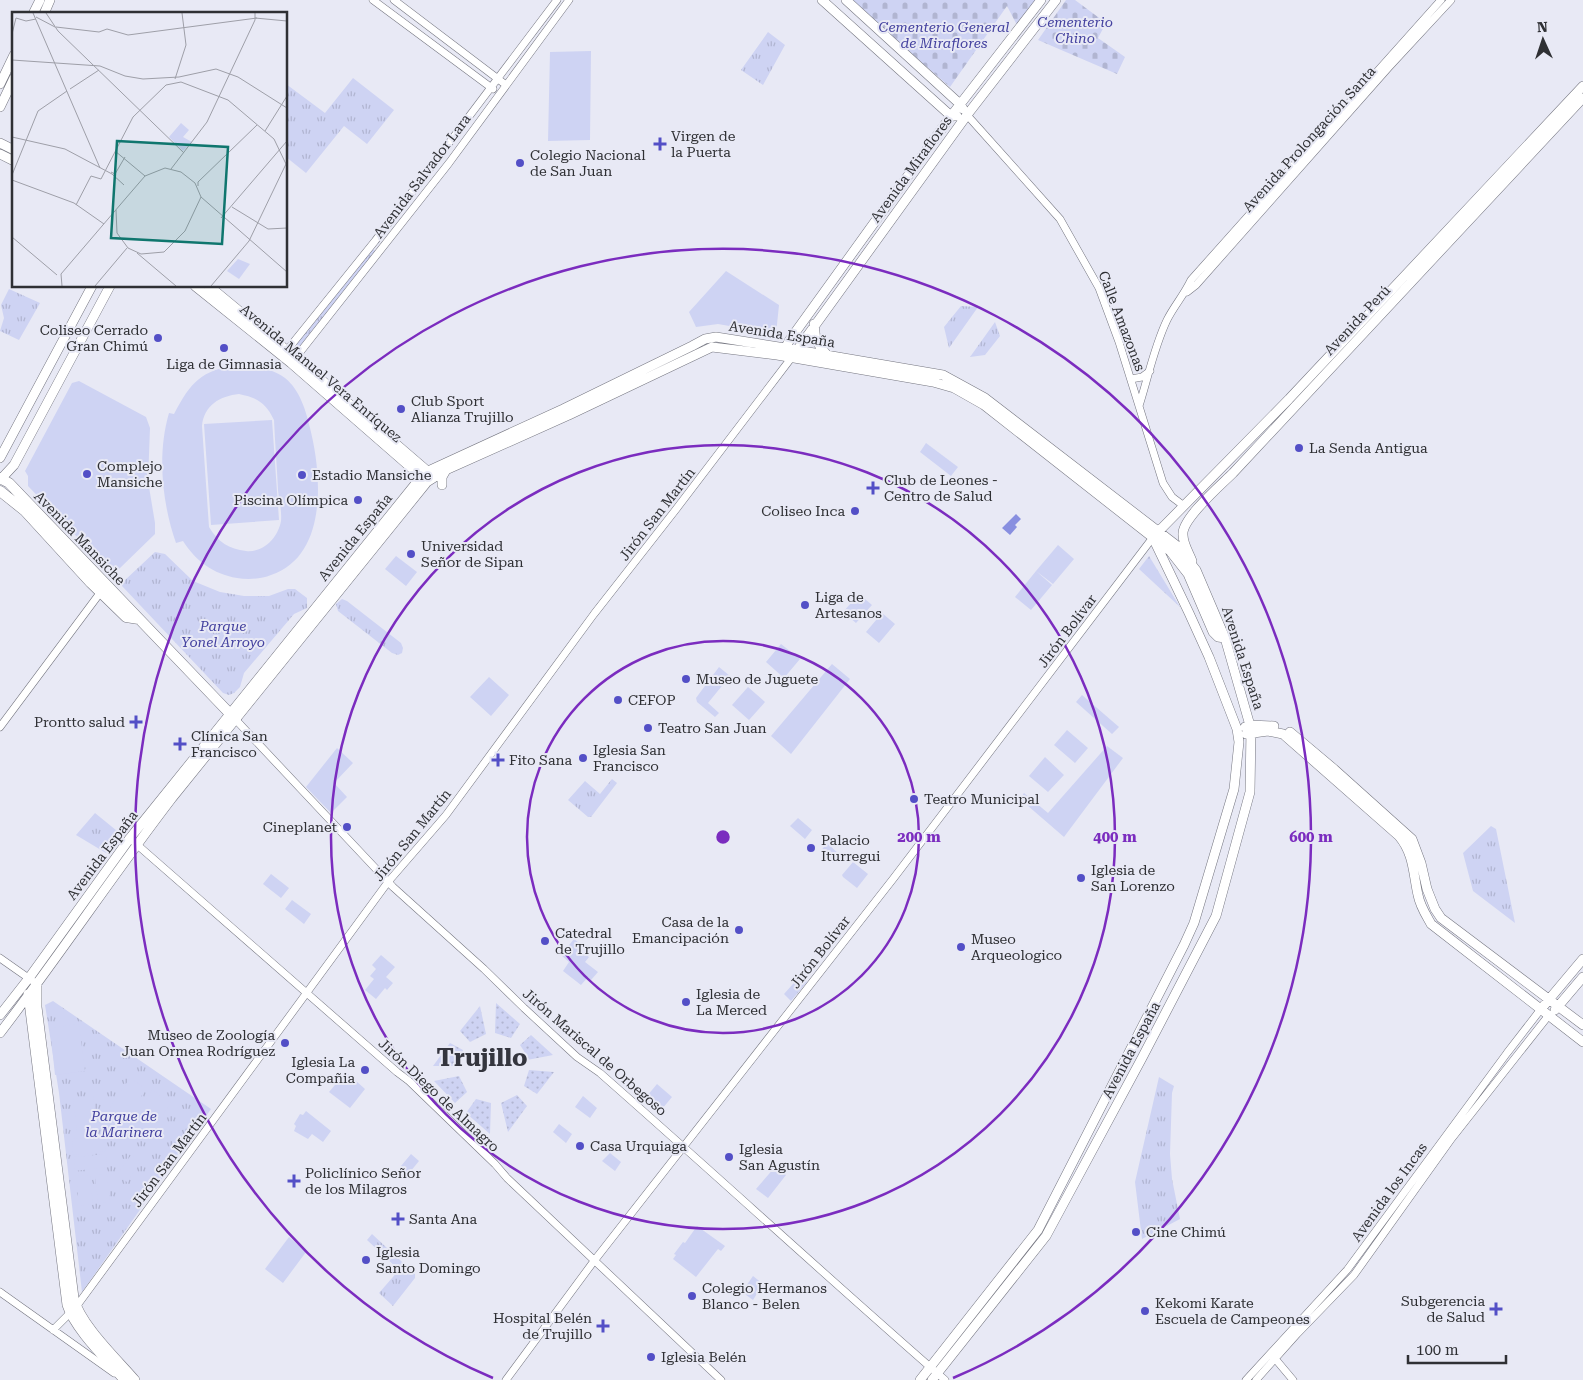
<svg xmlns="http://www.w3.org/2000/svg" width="1583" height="1380" viewBox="0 0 1583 1380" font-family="'Roboto Serif',serif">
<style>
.grass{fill:url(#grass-dots)}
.cemetery{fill:url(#cemetery-stones)}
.park{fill:url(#park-tufts)}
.garden{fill:#ced3f3;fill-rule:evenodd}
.water{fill:#888fe0}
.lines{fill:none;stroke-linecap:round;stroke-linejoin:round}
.minor-casing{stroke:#757680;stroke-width:8}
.major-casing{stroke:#757680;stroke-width:10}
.highway-casing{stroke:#757680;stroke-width:11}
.minor{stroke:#fff;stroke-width:7}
.major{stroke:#fff;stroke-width:9}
.highway{stroke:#fff;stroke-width:10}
.ring{fill:none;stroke:#7b2cbf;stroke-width:2.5}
.poi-dot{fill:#534fc6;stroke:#e8e9f5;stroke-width:2}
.labels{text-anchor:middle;stroke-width:4;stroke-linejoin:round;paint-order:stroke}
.park-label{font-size:14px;font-style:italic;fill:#43419f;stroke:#e8e9f5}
.poi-label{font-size:14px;fill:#2f3034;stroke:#e8e9f5;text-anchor:start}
.street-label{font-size:14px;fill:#2f3034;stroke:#e8e9f5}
.town-label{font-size:24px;font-weight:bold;fill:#34353e;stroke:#e8e9f5}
.inset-road{fill:none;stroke:#9e9fa8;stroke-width:1}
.view{fill:#0f766e;fill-opacity:0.15;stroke:#0f766e;stroke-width:2.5}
.inset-edge{fill:none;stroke:#2f3034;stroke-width:2.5}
.centre{fill:#7b2cbf;stroke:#e8e9f5;stroke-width:2.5}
.ring-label{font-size:15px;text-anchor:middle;font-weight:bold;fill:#7b2cbf;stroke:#e8e9f5;stroke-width:4;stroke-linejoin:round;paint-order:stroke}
</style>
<defs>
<pattern id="grass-dots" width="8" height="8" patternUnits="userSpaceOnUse" patternTransform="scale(1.25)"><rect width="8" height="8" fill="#ced3f3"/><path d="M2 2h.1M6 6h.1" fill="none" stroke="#b1b5d1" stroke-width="1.8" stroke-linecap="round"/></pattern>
<pattern id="cemetery-stones" width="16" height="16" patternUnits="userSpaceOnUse" patternTransform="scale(1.25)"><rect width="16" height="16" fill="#ced3f3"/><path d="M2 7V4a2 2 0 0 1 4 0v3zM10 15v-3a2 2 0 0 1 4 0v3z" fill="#b1b5d1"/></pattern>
<pattern id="park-tufts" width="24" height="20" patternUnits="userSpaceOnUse" patternTransform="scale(1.25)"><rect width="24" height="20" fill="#ced3f3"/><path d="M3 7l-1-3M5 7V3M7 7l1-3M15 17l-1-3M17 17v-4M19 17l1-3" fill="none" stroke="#b1b5d1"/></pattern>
</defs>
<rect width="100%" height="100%" fill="#e8e9f5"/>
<!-- grass -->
<path class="grass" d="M496,1003L520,1024L511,1038L495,1033Z
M480,1006L486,1034L470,1042L460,1031Z
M531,1035L553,1055L527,1060L524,1051L520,1045Z
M450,1043L463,1050L458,1066H433Z
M529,1070L554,1072L537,1094L524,1086Z
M459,1076L467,1092L455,1103L434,1081Z
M517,1095L527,1106L508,1132L501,1103Z
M476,1099L491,1103L490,1134L466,1113Z"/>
<!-- cemetery -->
<path class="cemetery" d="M849,0H1041L1019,29L1007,6L950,87Z
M1066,0H1075L1106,23L1098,38L1125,57L1117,74L1038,40Z"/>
<!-- park -->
<path class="park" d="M768,32L785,45L763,85L741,70Z
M353,78L394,110L367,144L344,126L306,173L286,157V84L325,113Z
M373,249L378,253L300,348L296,344Z
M9,289L40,303L19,340L0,331L4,318L1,305Z
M961,306L978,307L949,348L944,327Z
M995,322L1000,336L985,355L970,357Z
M155,552L165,554L193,581L220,592L244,596H269L288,589H295L307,598V608L294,614L244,673L240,687L234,693L229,695L223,693L122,586L124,581Z
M1149,556L1180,607L1139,569Z
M342,599L347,601L401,643L403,648L402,653L398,655L392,653L338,611L336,604Z
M612,779L617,783L591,817H588L568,800L585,781L600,794Z
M95,813L122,835L106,853L76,835Z
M1491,826L1496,829L1515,923L1473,891L1463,853Z
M800,976L807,982L791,1001L784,994Z
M53,1001L211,1109L82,1292L59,1093L45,1005Z
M1159,1077L1174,1086L1172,1093L1170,1154L1172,1179L1180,1219L1142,1239L1135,1182Z
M372,1234L415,1274V1278L393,1306L379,1293L399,1270L367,1240Z"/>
<!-- garden -->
<path class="garden" d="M591,51L590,140L548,141L550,52Z
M726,271L779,305L776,334L718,324L696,327L689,312Z
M238,365C255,366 271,368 285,378C300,390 306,411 310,428C322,475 328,556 271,575C261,579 248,580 237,578C213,574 196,561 183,541L176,543C162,503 157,454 169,413L174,414C191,382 201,370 238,365ZM239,394C258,398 266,403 274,420C275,444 277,467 278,490C279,500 282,511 281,521C278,538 263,553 246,551C229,549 218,542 209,527L202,426C204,405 220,396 239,394Z
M79,381L146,417L150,428L148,481L155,523V534L119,569L107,568L28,486V476L25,471L72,383Z
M272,420L279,520L211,525L204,424Z
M926,443L958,467L951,476L920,452Z
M1058,545L1074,559L1053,584L1036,571Z
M396,556L417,572L406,586L385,569Z
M1036,571L1052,585L1031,610L1015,597Z
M859,594L872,605L856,623L843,612Z
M882,613L895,624L879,643L866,632Z
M781,644L800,659L784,678L766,662Z
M832,664L850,679L791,754L771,736Z
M719,667L730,676L708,703L719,713L715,717L697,702L696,698Z
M489,677L509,695L491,716L470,697Z
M748,687L765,702L749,720L732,705Z
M1082,695L1119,727L1112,734L1076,702Z
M1067,730L1088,748L1075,763L1054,745Z
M1107,746L1123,758L1064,837L1020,799L1024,793L1048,813Z
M337,748L353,763L334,783L347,797L331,813L306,787Z
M1045,757L1064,775L1048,792L1029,776Z
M798,818L812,830L805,839L790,826Z
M827,843L840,855L833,863L820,852Z
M853,862L868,874L857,888L843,877L842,875Z
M271,874L289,888L281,898L263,884Z
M292,900L311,914L304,924L285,909Z
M574,939L584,947L581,951L589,957L585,962L598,972L591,980L588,977L581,985L563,971L569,962L561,955Z
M381,955L395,967L386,977L393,983L387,990L385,988L376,999L365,990L374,979L370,976L376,969L372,965Z
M79,1024L85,1071L55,1075L50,1028Z
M346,1072L365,1089L350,1108L329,1092Z
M130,1078L146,1089L125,1121L109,1109Z
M657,1084L672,1097L662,1109L647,1096Z
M152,1090L171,1103L148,1136L130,1123Z
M93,1096L97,1129L77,1131L73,1098Z
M583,1096L597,1108L590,1118L575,1107Z
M306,1111L331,1131L323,1142L312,1134L308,1139L294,1131L296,1126L294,1124L300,1114L303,1115Z
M559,1124L572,1134L566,1143L553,1132Z
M104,1135L106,1151L73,1155L72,1139Z
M610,1153L621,1162L615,1171L602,1161Z
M106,1154L107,1167L75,1171L74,1157Z
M411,1154L419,1161L406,1177L400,1171L403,1168L401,1166Z
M131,1155L141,1162L127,1182L117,1175Z
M775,1167L786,1175L768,1198L756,1189Z
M107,1174L110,1202L98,1203L95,1175Z
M90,1175L93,1204L79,1206L76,1176Z
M697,1226L725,1246L721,1251L718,1249L696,1277L673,1259L676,1255L674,1254L683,1242L685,1243Z
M289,1237L306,1252L283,1283L265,1269Z
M753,1276L763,1284L753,1300L742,1292Z"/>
<!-- water -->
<path class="water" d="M1016,514L1021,519L1015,525L1017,527L1010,535L1002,528Z"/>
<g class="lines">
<defs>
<path id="minor" d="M373,0L493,89
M394,0L506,85
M967,115L1060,219L1099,288L1119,342L1163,483L1172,497L1184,506
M1187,292L1196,285L1389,67L1451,0
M284,354L375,241L557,0
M293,361L449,163L569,0
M1131,379L1142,377L1150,371
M1139,406C1148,378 1154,347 1167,320C1174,306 1184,295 1191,280L1441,0
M236,720L393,887L484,969L524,1008L577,1057L600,1073C715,1174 829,1279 945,1380
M0,727L103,589
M134,842L397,1072L409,1081L495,1164L507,1178L721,1380
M0,958L37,984
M0,1292L114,1373
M53,1330L76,1307L388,882L446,815L594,614L677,508L792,357
M1272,1355L1293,1380
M506,1380L594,1261L893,879L1154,536
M1246,1380L1347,1270L1507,1053L1541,1009
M1256,1380L1297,1334L1354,1275L1452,1138L1549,1015"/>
<path id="major" d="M822,0L951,116H957
M846,0L961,105L963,109
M33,14L40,0
M44,14L50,0
M0,84L14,55
M0,107L14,78
M0,143L14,150
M0,154L14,161
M195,286L291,363L424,479
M209,286L296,358L432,475
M814,324L816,341L827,355
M784,351L789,341L951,116L1041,0
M795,353L967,115L1056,0
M0,458L92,286
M0,480L14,465L110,286
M442,485V477L446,470
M1158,532L1289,399L1583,86
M1192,561C1189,553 1183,544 1183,535C1181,519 1221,485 1233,473L1583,98
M1245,727L1250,725L1274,726
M1290,732L1334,769L1412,839L1421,863L1427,889L1435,909L1441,918L1583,1025
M1246,734L1268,731L1283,734L1399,836C1414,854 1413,873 1418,895C1420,906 1426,915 1431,924L1583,1042
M37,984V1007L74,1298C80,1324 117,1359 135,1380
M28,994L67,1305C75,1330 107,1360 124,1380
M1541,1009L1583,959
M1555,1010L1583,977
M0,1015L29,978L130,838L421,477L428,471L563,409L692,346L705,339L716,337L785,348L943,375L985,398L1176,545L1196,570L1225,638L1251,729L1250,792L1216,916L1142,1058L1046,1236L932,1380
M0,1033C59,956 113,875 172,798L427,482L446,470L569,415L712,347L777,355L933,382L954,388L984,405L1170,551L1188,574L1213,632L1218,637L1225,638
M920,1380L1038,1230L1184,945L1194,923L1234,789L1239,742L1237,729L1209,657L1189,613L1154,540"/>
<path id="highway" d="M0,478L9,483L236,720
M0,491L25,511L91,583L126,617L139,619"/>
</defs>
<!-- minor casing -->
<use href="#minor" class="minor-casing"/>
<!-- major casing -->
<use href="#major" class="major-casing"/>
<!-- highway casing -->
<use href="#highway" class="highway-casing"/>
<!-- minor -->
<use href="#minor" class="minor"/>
<!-- major -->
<use href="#major" class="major"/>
<!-- highway -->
<use href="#highway" class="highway"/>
</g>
<!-- distance rings -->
<g class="ring">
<circle cx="723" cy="837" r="196"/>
<circle cx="723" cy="837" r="392"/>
<path d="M493 1378A588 588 0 1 1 953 1378"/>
</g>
<!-- markers -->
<g class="poi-dot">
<path d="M657.5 136.5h5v5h5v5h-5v5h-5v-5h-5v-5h5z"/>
<circle cx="520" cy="163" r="5"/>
<circle cx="158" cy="338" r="5"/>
<circle cx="224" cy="348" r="5"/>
<circle cx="401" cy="409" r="5"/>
<circle cx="1299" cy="448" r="5"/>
<circle cx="87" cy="474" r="5"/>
<circle cx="302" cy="475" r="5"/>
<path d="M870.5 480.5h5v5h5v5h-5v5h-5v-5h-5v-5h5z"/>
<circle cx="358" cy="500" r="5"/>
<circle cx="855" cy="511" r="5"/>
<circle cx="411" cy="554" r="5"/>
<circle cx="805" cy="605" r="5"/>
<circle cx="686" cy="679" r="5"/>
<circle cx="618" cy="700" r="5"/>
<path d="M133.5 714.5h5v5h5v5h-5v5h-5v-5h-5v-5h5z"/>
<circle cx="648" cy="728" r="5"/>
<path d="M177.5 736.5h5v5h5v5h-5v5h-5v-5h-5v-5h5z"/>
<circle cx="583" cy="758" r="5"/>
<path d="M495.5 752.5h5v5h5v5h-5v5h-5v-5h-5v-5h5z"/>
<circle cx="914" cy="799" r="5"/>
<circle cx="347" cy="827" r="5"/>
<circle cx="811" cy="848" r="5"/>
<circle cx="1081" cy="878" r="5"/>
<circle cx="739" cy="930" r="5"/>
<circle cx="545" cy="941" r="5"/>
<circle cx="961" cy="947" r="5"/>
<circle cx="686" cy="1002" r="5"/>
<circle cx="285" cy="1043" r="5"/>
<circle cx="365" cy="1070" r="5"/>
<circle cx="580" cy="1146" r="5"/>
<circle cx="729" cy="1157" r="5"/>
<path d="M291.5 1173.5h5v5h5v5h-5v5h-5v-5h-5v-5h5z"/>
<path d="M395.5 1211.5h5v5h5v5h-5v5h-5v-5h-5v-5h5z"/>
<circle cx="1136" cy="1232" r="5"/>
<circle cx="366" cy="1260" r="5"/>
<circle cx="692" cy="1296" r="5"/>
<path d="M1493.5 1301.5h5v5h5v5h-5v5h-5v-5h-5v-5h5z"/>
<circle cx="1145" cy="1311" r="5"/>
<path d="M600.5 1318.5h5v5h5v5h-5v5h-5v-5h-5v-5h5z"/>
<circle cx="651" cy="1357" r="5"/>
</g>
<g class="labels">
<!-- park labels -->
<g class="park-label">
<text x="1075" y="27">Cementerio<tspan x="1075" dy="16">Chino</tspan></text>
<text x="944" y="32">Cementerio General<tspan x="944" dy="16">de Miraflores</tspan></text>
<text x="223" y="631">Parque<tspan x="223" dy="16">Yonel Arroyo</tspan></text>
<text x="124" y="1121">Parque de<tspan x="124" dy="16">la Marinera</tspan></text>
</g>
<!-- poi labels -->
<g class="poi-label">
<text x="671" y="141">Virgen de<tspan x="671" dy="16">la Puerta</tspan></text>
<text x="530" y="160">Colegio Nacional<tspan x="530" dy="16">de San Juan</tspan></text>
<text x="148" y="335" text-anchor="end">Coliseo Cerrado<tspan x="148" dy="16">Gran Chimú</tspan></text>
<text x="224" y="369" text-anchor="middle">Liga de Gimnasia</text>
<text x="411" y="406">Club Sport<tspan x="411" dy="16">Alianza Trujillo</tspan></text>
<text x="1309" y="453">La Senda Antigua</text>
<text x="97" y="471">Complejo<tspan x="97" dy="16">Mansiche</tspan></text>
<text x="312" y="480">Estadio Mansiche</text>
<text x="884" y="485">Club de Leones -<tspan x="884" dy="16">Centro de Salud</tspan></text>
<text x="348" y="505" text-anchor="end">Piscina Olímpica</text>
<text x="845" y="516" text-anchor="end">Coliseo Inca</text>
<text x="421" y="551">Universidad<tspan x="421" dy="16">Señor de Sipan</tspan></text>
<text x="815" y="602">Liga de<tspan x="815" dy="16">Artesanos</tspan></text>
<text x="696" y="684">Museo de Juguete</text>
<text x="628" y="705">CEFOP</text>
<text x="125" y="727" text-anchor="end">Prontto salud</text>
<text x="658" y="733">Teatro San Juan</text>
<text x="191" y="741">Clínica San<tspan x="191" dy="16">Francisco</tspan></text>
<text x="593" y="755">Iglesia San<tspan x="593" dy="16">Francisco</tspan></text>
<text x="509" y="765">Fito Sana</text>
<text x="924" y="804">Teatro Municipal</text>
<text x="337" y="832" text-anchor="end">Cineplanet</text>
<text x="821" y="845">Palacio<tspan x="821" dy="16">Iturregui</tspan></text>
<text x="1091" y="875">Iglesia de<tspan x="1091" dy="16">San Lorenzo</tspan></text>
<text x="729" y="927" text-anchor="end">Casa de la<tspan x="729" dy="16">Emancipación</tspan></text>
<text x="555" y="938">Catedral<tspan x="555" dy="16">de Trujillo</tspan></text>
<text x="971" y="944">Museo<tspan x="971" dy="16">Arqueologico</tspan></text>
<text x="696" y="999">Iglesia de<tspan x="696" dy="16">La Merced</tspan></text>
<text x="275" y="1040" text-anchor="end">Museo de Zoología<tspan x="275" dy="16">Juan Ormea Rodríguez</tspan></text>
<text x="355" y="1067" text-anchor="end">Iglesia La<tspan x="355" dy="16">Compañia</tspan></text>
<text x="590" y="1151">Casa Urquiaga</text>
<text x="739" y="1154">Iglesia<tspan x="739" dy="16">San Agustín</tspan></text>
<text x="305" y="1178">Policlínico Señor<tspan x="305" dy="16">de los Milagros</tspan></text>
<text x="409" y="1224">Santa Ana</text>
<text x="1146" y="1237">Cine Chimú</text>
<text x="376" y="1257">Iglesia<tspan x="376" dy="16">Santo Domingo</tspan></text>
<text x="702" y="1293">Colegio Hermanos<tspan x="702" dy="16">Blanco - Belen</tspan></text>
<text x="1485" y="1306" text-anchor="end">Subgerencia<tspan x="1485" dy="16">de Salud</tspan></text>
<text x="1155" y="1308">Kekomi Karate<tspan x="1155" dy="16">Escuela de Campeones</tspan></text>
<text x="592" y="1323" text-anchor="end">Hospital Belén<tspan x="592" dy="16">de Trujillo</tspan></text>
<text x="661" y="1362">Iglesia Belén</text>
</g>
<!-- street labels -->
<g class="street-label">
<text transform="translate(1309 139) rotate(-48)" y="5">Avenida Prolongación Santa</text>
<text transform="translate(911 169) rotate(-54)" y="5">Avenida Miraflores</text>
<text transform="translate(422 176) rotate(-53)" y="5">Avenida Salvador Lara</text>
<text transform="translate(1357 320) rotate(-47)" y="5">Avenida Perú</text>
<text transform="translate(1122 321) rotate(69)" y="5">Calle Amazonas</text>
<text transform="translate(782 334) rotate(9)" y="5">Avenida España</text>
<text transform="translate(321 373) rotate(40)" y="5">Avenida Manuel Vera Enríquez</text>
<text transform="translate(657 514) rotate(-52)" y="5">Jirón San Martín</text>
<text transform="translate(355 537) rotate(-51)" y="5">Avenida España</text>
<text transform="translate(80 538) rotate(46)" y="5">Avenida Mansiche</text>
<text transform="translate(1067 631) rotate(-53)" y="5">Jirón Bolívar</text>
<text transform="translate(1243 658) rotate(72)" y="5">Avenida España</text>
<text transform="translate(412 835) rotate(-51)" y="5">Jirón San Martín</text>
<text transform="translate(102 855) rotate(-53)" y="5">Avenida España</text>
<text transform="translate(820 952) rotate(-52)" y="5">Jirón Bolívar</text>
<text transform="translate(1131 1050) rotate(-62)" y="5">Avenida España</text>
<text transform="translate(595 1052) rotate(41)" y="5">Jirón Mariscal de Orbegoso</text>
<text transform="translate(439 1095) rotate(43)" y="5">Jirón Diego de Almagro</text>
<text transform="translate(169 1160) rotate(-53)" y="5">Jirón San Martín</text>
<text transform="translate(1389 1192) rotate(-54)" y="5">Avenida los Incas</text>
</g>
<!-- town labels -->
<g class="town-label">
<text x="482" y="1066">Trujillo</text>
</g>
</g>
<!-- overview -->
<g transform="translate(12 12)">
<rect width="275" height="275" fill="#e8e9f5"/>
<path d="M169,111L177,118L171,125L180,130L171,139L157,125Z" fill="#ced3f3"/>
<path d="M226,247L238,252L227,267L215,259Z" fill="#ced3f3"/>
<path class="inset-road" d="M21,1L88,156M34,1L46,19L172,141M24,5L43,15M243,6L275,9M44,15L87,20L95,17L116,23L245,6M0,22L4,6L14,9L24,7M0,48L88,54L113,64L131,67L167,65L204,57L226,65L275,96M163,67L174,33L170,1M58,77L87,58M253,119L275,84M0,125L53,137L100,162L112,173M103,139L133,164M159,157L195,110L243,8V1M99,160L103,162L113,145M0,163L26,99L55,79M0,168L62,191L92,212M186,174V170L245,113M189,185L275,260M64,193L79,164L89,167L121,105L154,73L169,70L216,88L262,127L274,152L237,229L199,274M220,195L256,217L275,216M209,206L275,129M0,225L45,263M125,241L164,274M50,274L49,262L114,186L133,164L153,156L169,160L183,171L189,185L173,219L152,240L129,242L116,236L105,221L104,198M83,274L115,236"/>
<path class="view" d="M105,129L216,135L210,232L99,226Z"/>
<rect width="275" height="275" class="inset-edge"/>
</g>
<circle cx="723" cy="837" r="8" class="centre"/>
<g class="ring-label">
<text x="919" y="842">200 m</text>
<text x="1115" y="842">400 m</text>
<text x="1311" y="842">600 m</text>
</g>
<!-- north arrow -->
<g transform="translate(1543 40) rotate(357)" stroke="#e8e9f5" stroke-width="4" paint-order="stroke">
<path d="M0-4L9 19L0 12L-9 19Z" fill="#2f3034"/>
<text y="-8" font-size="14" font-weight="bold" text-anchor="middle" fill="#2f3034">N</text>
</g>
<!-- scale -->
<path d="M1408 1355v8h98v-8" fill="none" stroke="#2f3034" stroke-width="2.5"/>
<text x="1416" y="1355" font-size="15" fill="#2f3034" stroke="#e8e9f5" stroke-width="4" paint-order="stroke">100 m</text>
</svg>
